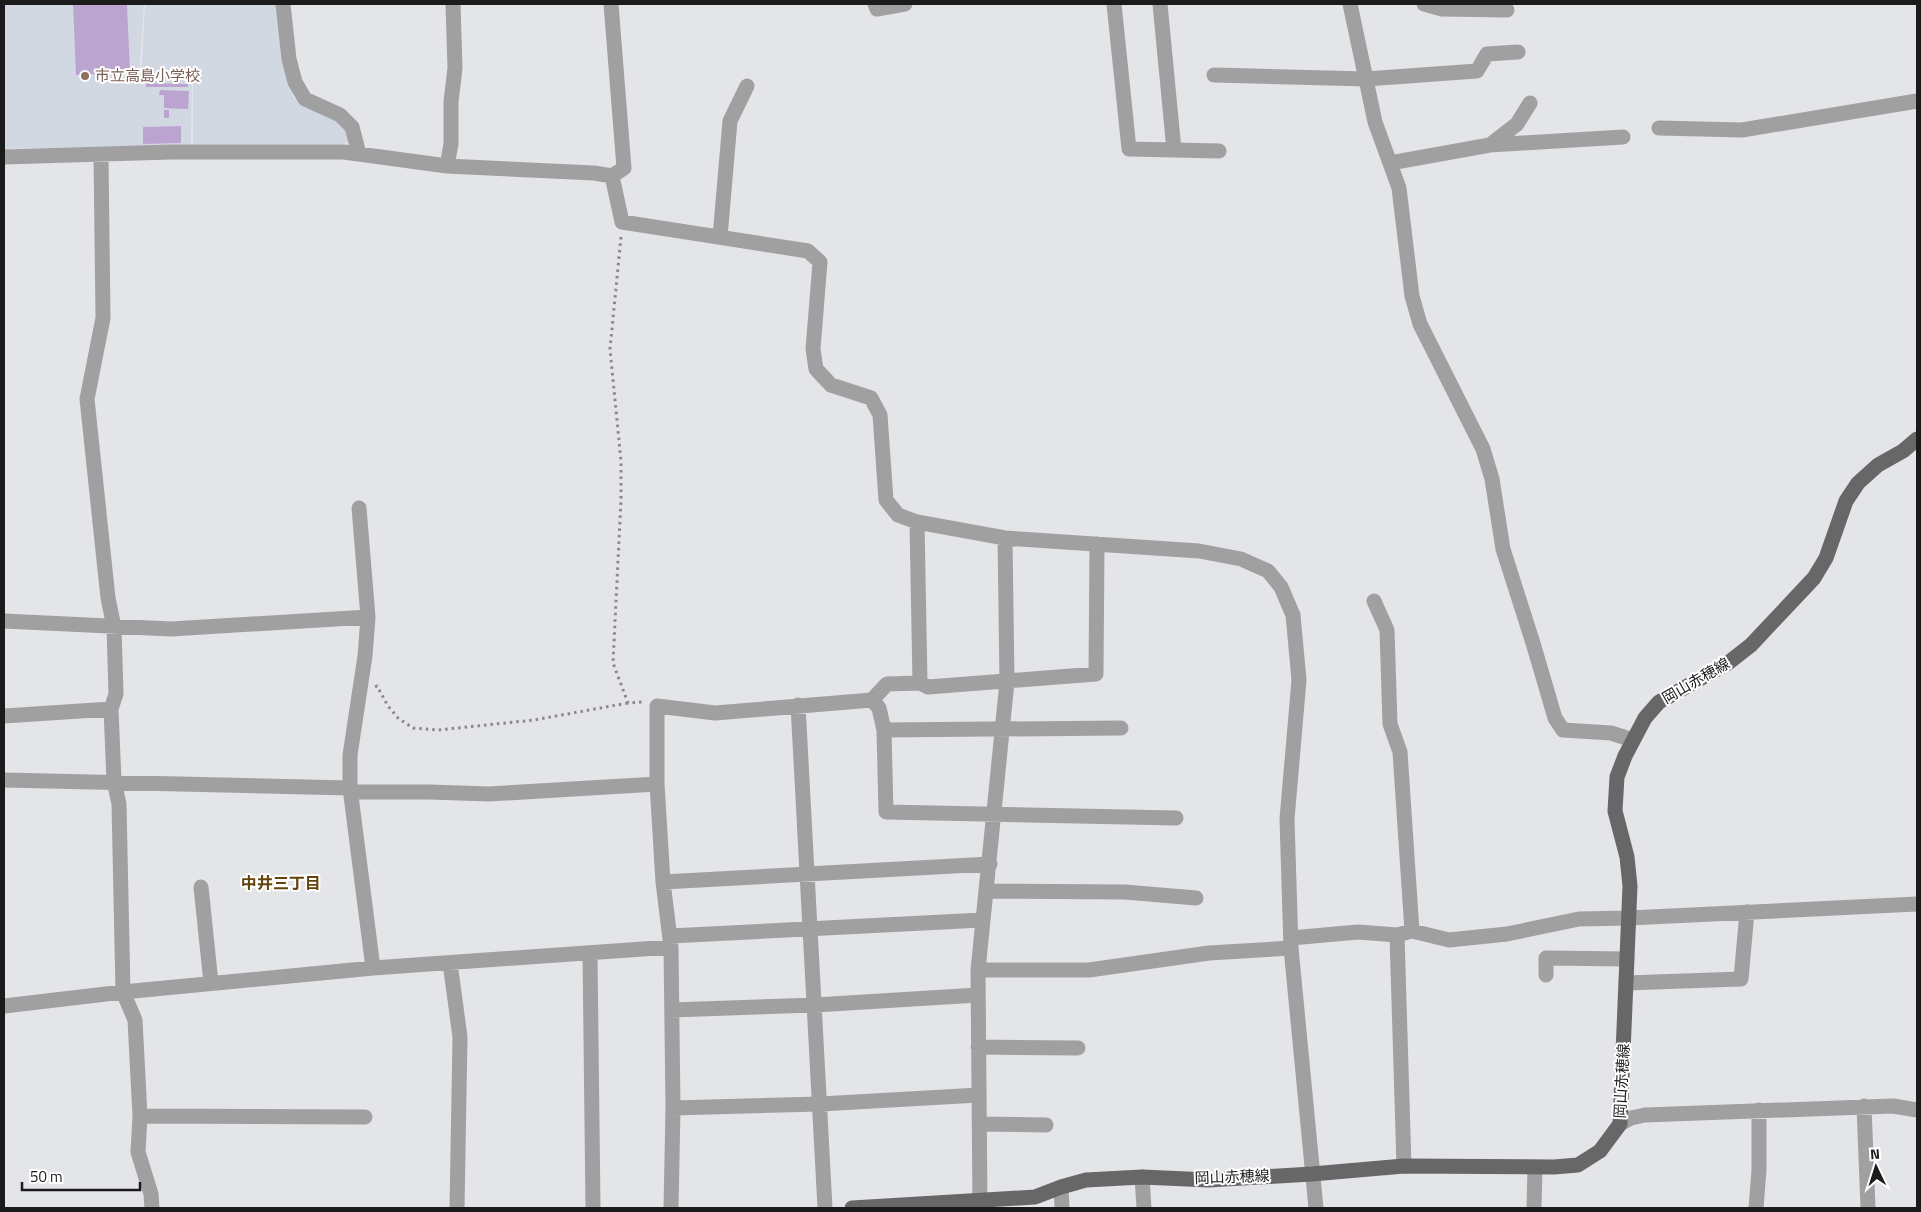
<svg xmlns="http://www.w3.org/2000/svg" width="1921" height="1212" viewBox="0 0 1921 1212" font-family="'Titillium Web','Noto Sans JP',sans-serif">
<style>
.built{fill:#d2d8e1}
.building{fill:#bca4d1}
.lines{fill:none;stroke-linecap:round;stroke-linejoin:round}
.path{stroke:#89898b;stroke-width:3;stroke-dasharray:2.5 4;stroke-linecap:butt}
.street{stroke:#a1a0a1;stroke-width:15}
.primary{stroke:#686768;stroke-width:15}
.education-dot{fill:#8d6e63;stroke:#fff;stroke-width:2}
.labels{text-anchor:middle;stroke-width:4;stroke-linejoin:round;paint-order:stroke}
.education-label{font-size:15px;fill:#785e54;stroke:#fff;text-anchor:start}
.street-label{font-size:15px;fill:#1b1b1c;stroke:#fff}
.neighbourhood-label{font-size:16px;font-weight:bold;fill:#64440d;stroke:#fff}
</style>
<rect width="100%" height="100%" fill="#e4e5e8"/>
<!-- built -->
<path class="built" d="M4,4H144L139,75L192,77L191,145L4,149Z
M145,4H277L293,96L301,104L335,118L353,140L343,144L193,146V76L141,73Z"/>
<!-- building -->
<path class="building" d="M73,4H127L130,72L76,75Z
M146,83L188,84V87H146Z
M160,90L189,91L188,109L164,108V95H159Z
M164,110H169V118H164Z
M181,126V143L143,144V127Z"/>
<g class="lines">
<!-- path -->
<path class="path" d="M621,237L610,349L621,461V499L613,663L628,703L643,702
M375,687L377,686L388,706L398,718L413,728L438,730L534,720L628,703"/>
<!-- street -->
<path class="street" d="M283,4L289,59L295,82L305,99L340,115L352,127L359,154
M875,4L877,9L905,4
M1114,4L1129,149L1219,151
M1160,4L1174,150
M1350,4L1375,122L1399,188L1412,296L1420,324L1483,449L1492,479L1503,549L1533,643L1555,718L1563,730L1611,733L1633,740
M1424,4L1442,9L1507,10
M1214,75L1366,79L1477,71L1487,54L1518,52
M1659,128L1742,130L1917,101
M1490,145L1623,137
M101,155L103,318L87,399L108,598L114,627L116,694L111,709L114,781L119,804L123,992L135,1020L140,1116L138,1152L151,1194L152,1208
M4,157L171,152H344L447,166L594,173L612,176L624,168L611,4
M1390,163L1490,145L1517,124L1530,103
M447,166L451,144V102L455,68L453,4
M612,176L622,222L808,251L820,262L813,349L816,369L831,385L871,398L880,415L886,500L898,515L917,522L1005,538L1199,551L1241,559L1268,571L1281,587L1293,615L1299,680L1287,819L1291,948L1316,1208
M720,237L730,121L747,86
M359,508L368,617L365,656L350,755V788L373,968
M1374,601L1387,630L1390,724L1400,752L1412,931
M4,621L171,629L368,617
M920,683L928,687L1096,674L1097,544
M872,700L887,684L920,683L917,522
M798,705L825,1208
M4,716L111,709
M884,730L886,812L1176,818
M4,780L350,788
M351,792H430L489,794L657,784
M663,882L990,864
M201,887L211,983
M987,891L1125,892L1196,898
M1397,935L1404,1166
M670,936L982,920
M1291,938L1358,932L1397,935L1412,931L1449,940L1507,934L1579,919L1629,918L1917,904
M590,954L593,1208
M450,963L460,1037L457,1208
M978,970H1089L1209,953L1291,948
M1546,975V958L1627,959
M1626,983L1741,979L1747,912
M4,1006L123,992L373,968L671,947
M672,1010L815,1005L978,995
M978,1047L1078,1048
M1864,1106L1868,1208
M673,1108L820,1104L979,1095
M140,1116L365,1117
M980,1124L1046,1125
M1620,1124L1631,1118L1645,1115L1893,1106L1917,1110
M1142,1177L1144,1208
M1061,1187L1062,1208
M671,1208L673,1108L671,947L663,882L657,784V706L715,713L872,700L879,708L884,730L1121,728
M980,1208L978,970L1007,682L1005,538
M1534,1208L1535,1167
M1756,1208L1759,1170V1110"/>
<!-- primary -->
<path class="primary" d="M852,1208L1035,1197L1061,1187L1086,1180L1142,1177L1209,1180L1312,1174L1404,1166L1554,1167L1578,1165L1600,1151L1620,1124L1630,886L1627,857L1615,811L1617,777L1625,756L1645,718L1659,702L1728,663L1751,645L1814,578L1826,558L1846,501L1858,483L1878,465L1903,451L1917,439"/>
</g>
<!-- markers -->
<circle class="education-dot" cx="85" cy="76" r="5"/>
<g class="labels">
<!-- education labels -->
<g class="education-label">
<text x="95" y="81">市立高島小学校</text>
</g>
<!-- street labels -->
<g class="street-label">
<text transform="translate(1696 681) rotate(-30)" y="5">岡山赤穂線</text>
<text transform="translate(1622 1081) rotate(-87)" y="5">岡山赤穂線</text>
<text transform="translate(1232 1177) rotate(-2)" y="5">岡山赤穂線</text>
</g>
<!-- neighbourhood labels -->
<g class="neighbourhood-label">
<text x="281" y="889">中井三丁目</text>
</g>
</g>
<!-- border -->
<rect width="1921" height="1212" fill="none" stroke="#1b1b1c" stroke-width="10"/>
<!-- north arrow -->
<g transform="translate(1876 1167) rotate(356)" stroke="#ffffff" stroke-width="4" paint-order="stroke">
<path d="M0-4L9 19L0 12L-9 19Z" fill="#1b1b1c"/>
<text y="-8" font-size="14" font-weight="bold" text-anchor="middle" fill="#1b1b1c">N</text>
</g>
<!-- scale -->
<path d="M22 1182v8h118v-8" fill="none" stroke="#1b1b1c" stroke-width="2.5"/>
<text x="30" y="1182" font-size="15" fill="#1b1b1c" stroke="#ffffff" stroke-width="4" paint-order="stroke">50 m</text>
</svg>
